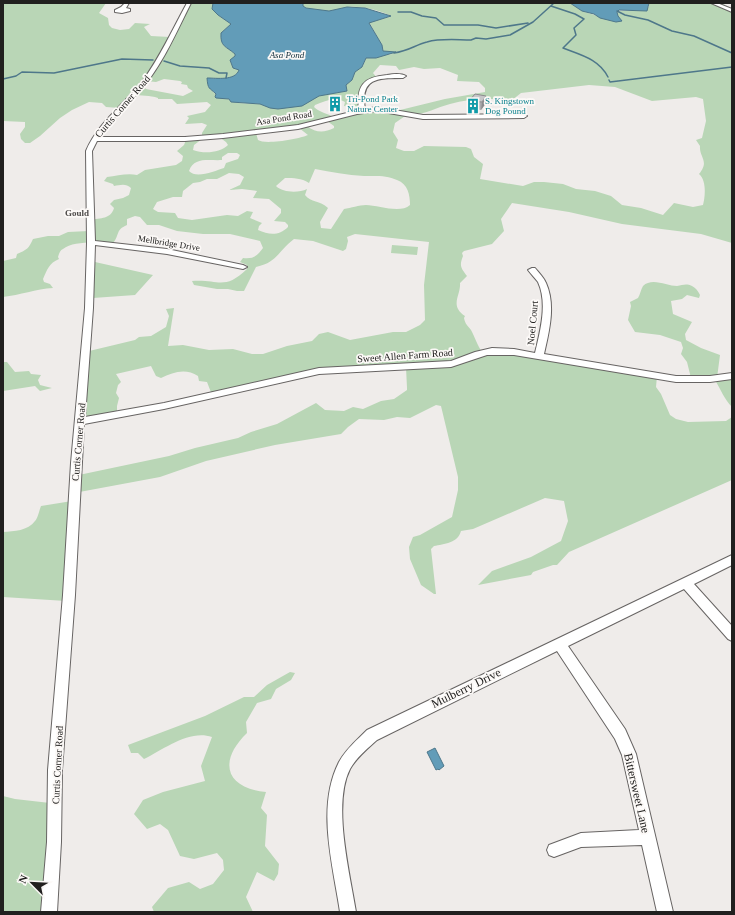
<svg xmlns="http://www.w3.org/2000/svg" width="735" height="915" viewBox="0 0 735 915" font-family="Georgia,serif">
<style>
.green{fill:#b9d6b6;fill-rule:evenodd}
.water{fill:#629cb8;stroke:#4e778a}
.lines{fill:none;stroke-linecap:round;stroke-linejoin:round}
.stream{stroke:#4e778a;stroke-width:1.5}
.minor-casing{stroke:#676463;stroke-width:2}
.minor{fill:#fff;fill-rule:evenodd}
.wall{fill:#abaaad}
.shaded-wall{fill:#8b8b8d}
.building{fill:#c7c6c9;stroke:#8b8b8d}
.labels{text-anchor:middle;stroke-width:3.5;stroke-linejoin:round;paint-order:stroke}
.far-water-label{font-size:9px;font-style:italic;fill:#122e3b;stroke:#fcf9f7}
.far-culture-label{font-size:9px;fill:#0d838f;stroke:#fcf9f7;text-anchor:start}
.far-street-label{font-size:9px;fill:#21201f;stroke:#fcf9f7}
.far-neighbourhood-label{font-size:9px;font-weight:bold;fill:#4d4a49;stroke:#fcf9f7}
.street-label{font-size:10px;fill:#21201f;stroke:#fcf9f7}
.near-street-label{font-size:12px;fill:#21201f;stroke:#fcf9f7}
</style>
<rect width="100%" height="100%" fill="#efecea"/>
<!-- green -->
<path class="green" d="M3,3H106L99,13L108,18L109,25L112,28L120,30L129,29L135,23L150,24L144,27L151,36L170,37L187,3H213L212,8L218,15L231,24L221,33C220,47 226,46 235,54L234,58L230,60L233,68L239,70C235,81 218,78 208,78V86L216,95L215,96L216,98H225L238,103L260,104L273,108L309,102C317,91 334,94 347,91L346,85L352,80L355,72L363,66L366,58H376L383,55L393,54L383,52L382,45L369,22L389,17V15C377,10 362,6 349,7C345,7 343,9 340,10C329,12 311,12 303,6V3H476L475,4L570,3L582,11L616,22L618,16L617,11H630L649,7V3H727L721,6L732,11V243L701,234L622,224L569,212L512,203L501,219L504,231L492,244L464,251L462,253L463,256C459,266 461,268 467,276L460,283C461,296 449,305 465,316L464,318C465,324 468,326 471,330C475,337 477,345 482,352L499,351L657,376L656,387L661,394L670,415L676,419L688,422L726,421L732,417V407C724,399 721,390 715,380L691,378L687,362L681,354L683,348L681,342L660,335L635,332L628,320L631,306L630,302L638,298C640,295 641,289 643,286C652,277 667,286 677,286C683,285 686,283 692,286C696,288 698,291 700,295L699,298L687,295L682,299L671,301L673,314L692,322L685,334L686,340L701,348L720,355L717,378L732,376V480L569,552L557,565H553L533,572L531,575L478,585L492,571L531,557L561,541L568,521L564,501L545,498L473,529L461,531C458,543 444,544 434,546L431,549L436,594H434L421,585L410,559L409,547L413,537L420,535L452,517L458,490V477L441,406L436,405L410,418L397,417L384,420L359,419L348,427L341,434L275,445L206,461L160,477L74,493V476L169,456L195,448L238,438L251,432L277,424L316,403L325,410L344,411L353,407L363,409L381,401L394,399L407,390V388L406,367L339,369L212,395L207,382L199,381L198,376C186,368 173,372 161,378L156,376L151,366L116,374L121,382L118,385L116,393L119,398L117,406V412L79,420L85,352L135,340L139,337L151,336L166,327L169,316L166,309L174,308L168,346L183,345L209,350L233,349L252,354H263L287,346L312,341L319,334L328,332L350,340L393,332H406L420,325L425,320L424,285L429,242L355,234L347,237L348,241L346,249L343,251L313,241L294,239C277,252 278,262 256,267L244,291H237L228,289H217L194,285L192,281C219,279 224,291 247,269V265L240,262L243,258C254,259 257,256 263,248L260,241L230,234H203L177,231L159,225H147L140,217L135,216L127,219V225C115,230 120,235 113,243C100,243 74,240 63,249C60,250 59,254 58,257L59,259C49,263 47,270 43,279L44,282L50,284L53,288C36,289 20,295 3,297V261L16,258L17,254C27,250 29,248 33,239L48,236H59L68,232L89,231L90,220C101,218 111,219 114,208L110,204L114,200L123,198L129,195L131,188C126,183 120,185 114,186L113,184L104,181L107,177C117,176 127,173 137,175L145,170L176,165L182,161L183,156L177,151L184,145L186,140L202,139V133L207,125L202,123L185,124L189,118L187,116L205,112L211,105L207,102L177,104L172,99H158V98C150,95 141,96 133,95L120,108L106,107L102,103L89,102L72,110L60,118L40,136L30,143H25L21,139L20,134L25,127V122L3,121ZM380,65L396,66L399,70L414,67L424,69L440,68L458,75L457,81L479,82L485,88V92L445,99L396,111L376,110L335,118C328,113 320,113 314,107L315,105C325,101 335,96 345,102L344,106L363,110L364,88L378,79L373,73ZM164,79L180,81L182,82L181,84L187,85L188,88L193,91L183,96L146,89L142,85L146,81L156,82ZM589,85L615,87L652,101L696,97L703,99L706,121L702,138L696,140L700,146C699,157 710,161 699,174C707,181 705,197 703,205L693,207L674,203L663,215L641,208L622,205L611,196L595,191L576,189L563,184L544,182H534L523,186L480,179L483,164L474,157L471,149L466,147L424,146L414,151H404L396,148L398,140L393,132L395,123L408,114C423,116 435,108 450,104C471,98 490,98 511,101L521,93ZM327,121L334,126V128C324,133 316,133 307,126ZM299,128L308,135C299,139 265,145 258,140L256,133ZM219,137L226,142L228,145C220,153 204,154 193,150L194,145L202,139ZM228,153H237L240,155L238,159L226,163L224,168C215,171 196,179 189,171C194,156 210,161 222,160V157ZM315,169C331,172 347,175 364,176C375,176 387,175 397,180C408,184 410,195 410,205C400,214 378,205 366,205C359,205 351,208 344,209L331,229L321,228L320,222L328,208C320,200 311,203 305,195L307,189C299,193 283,193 276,186L285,178C294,178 301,178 309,183ZM229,173L239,174L244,177L240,185L229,190L242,189L257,191L253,198L269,199L281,209V213L274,221L285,222L288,225V227C279,236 269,235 258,230L259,226L262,223L250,218L253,212L247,211L238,216L227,215L192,220L178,218L175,213L158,212L153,209L157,202L173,197H182L183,191L193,183L200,182L207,179H217Z
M392,245L418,247L417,255L391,253Z
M95,262L153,275L135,295L93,298Z
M3,362H7L15,372L29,371L31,374L41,375L38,380L40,385L52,388L40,391L35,386L3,391Z
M72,501L66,601L3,597V532C14,531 28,531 35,521C38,518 39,511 41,506Z
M290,672L295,673L291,680L276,689L271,699L257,703L246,722L247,733C218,761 225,788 266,792L261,808L267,815L265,846L279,864L278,874L274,881L257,872L246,897L253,912H154L152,907L168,888L189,882L200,889L213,884L224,870L223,860L217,853L194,859L180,856L168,830L160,824L147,829L134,814L143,800L163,792L205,781L201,766L212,737C190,729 164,749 144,759L138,753H131L128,745L205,716L244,697H254L267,685Z
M3,796L15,799L50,803L47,912H3Z"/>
<!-- water -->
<path class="water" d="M213,3H303V6L306,8L329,11L347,7L365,8L391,16L369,23L382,45L383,51L396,52L376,58H366L362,67L355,72L352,80L346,85L347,91L319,96L302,106L278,109L270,108L260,104L231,102L229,99L216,98L215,97L216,94C209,87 208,90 207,78C217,78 235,81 239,70L233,68L230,60L235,56V54C226,46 220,47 221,33L231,24L218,15L212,9Z
M570,3H649L647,11L619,10L617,12L618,16L622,21L616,22L600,18L594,14L582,11Z
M435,748L444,766L439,770L438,769L436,770L427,752Z"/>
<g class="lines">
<!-- stream -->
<path class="stream" d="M551,6L575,14L584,19L574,28L576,35L563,48C581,55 599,59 608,77
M617,11L625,15L648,20L672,31L694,36L732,53
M398,12H411L422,16L436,18L444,25H478L496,28L528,23
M394,53C409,51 415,45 427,42C441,38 457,40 471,40L476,38L486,39L510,35L533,22L554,3
M164,61L180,66L209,68L219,73H227L226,78
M3,79L16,76L22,72L54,73L122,59L153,60
M609,80L610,82L732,67"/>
<defs>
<path id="minor" d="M125,3H129L126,8L130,9V11L122,13L115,12V10L121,7Z
M187,3H191C177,31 164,61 144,86C130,104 111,118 99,137H185L223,134L298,125L359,110C356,86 363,77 387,75C393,74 401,73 406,76L403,78C377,78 360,78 365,109L377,107L423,115L524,114L527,116L524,118L423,119L377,111L357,114L298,129L223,138L185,141H97L92,151L95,241L167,249L243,265L247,267L243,269L167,254L95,245L93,308L85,417L164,403L319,368L451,361L475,352L492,348L514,349L535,353C540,332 548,303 538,282C535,278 531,274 528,270L532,268H535C539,273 544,278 546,283C556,305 549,332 544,354L676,376H710L732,373V379L710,382H676L514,355H487L451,367L319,374L164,409L84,424L75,595L62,770L61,842L57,912H41L47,842L48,770L63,595L71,463L85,308L87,243L86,151C98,123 122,106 141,83C160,58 172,30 187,3Z
M711,3H717L732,9V12Z
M732,555V565L694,584L732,626V641L728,639L684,589L568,646L625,729L636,754L673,912H657L642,845L581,847L554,857L549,855L547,850L549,845L581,833L639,830L622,755L615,739L557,651L377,740C367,749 356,758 350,769C332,804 350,874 356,912H340C333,865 316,807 339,762C346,749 357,740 367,730Z"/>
</defs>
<!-- minor casing -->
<use href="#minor" class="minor-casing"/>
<!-- minor -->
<use href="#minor" class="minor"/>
</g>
<!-- wall -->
<path class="wall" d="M475,94L486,103L481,110L468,108L469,101Z"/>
<!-- shaded-wall -->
<path class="shaded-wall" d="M486,96V103L481,110L482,102Z"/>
<!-- building -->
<path class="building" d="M475,94L486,96L482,102L469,101Z"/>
<!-- icons -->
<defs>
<symbol id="building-bare" viewBox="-9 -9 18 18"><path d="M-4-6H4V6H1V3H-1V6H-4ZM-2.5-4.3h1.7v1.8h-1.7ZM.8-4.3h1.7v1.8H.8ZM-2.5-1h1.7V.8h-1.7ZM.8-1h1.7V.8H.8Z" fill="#0f9aa8" stroke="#fcf9f7" stroke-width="2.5" paint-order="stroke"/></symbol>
</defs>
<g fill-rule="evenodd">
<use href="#building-bare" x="324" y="93" width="22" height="22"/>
<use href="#building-bare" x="462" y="95" width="22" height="22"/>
</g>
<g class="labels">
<!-- far-water labels -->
<g class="far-water-label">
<text x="287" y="58">Asa Pond</text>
</g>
<!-- far-culture labels -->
<g class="far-culture-label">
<text x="347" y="102">Tri-Pond Park<tspan x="347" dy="10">Nature Center</tspan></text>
<text x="485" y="104">S. Kingstown<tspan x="485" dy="10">Dog Pound</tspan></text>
</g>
<!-- far-street labels -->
<g class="far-street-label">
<text transform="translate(284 118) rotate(-9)" y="3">Asa Pond Road</text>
<text transform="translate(169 243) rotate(9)" y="3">Mellbridge Drive</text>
</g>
<!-- far-neighbourhood labels -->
<g class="far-neighbourhood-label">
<text x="77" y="216">Gould</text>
</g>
<!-- street labels -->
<g class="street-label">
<text transform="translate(122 106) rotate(-49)" y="4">Curtis Corner Road</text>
<text transform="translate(532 323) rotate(-85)" y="4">Noel Court</text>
<text transform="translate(405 355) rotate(-4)" y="4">Sweet Allen Farm Road</text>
<text transform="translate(78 442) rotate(-85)" y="4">Curtis Corner Road</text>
<text transform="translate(57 765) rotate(-87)" y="4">Curtis Corner Road</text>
</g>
<!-- near-street labels -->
<g class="near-street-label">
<text transform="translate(466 688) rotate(-26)" y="4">Mulberry Drive</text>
<text transform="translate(637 793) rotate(77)" y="4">Bittersweet Lane</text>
</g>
</g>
<!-- border -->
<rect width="735" height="915" fill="none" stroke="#21201f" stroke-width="8"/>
<!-- north arrow -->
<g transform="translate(32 883) rotate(294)" stroke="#fcf9f7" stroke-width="3" paint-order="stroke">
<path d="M0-3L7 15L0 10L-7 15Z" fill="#21201f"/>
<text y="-6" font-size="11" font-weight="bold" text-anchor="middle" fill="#21201f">N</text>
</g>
</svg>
